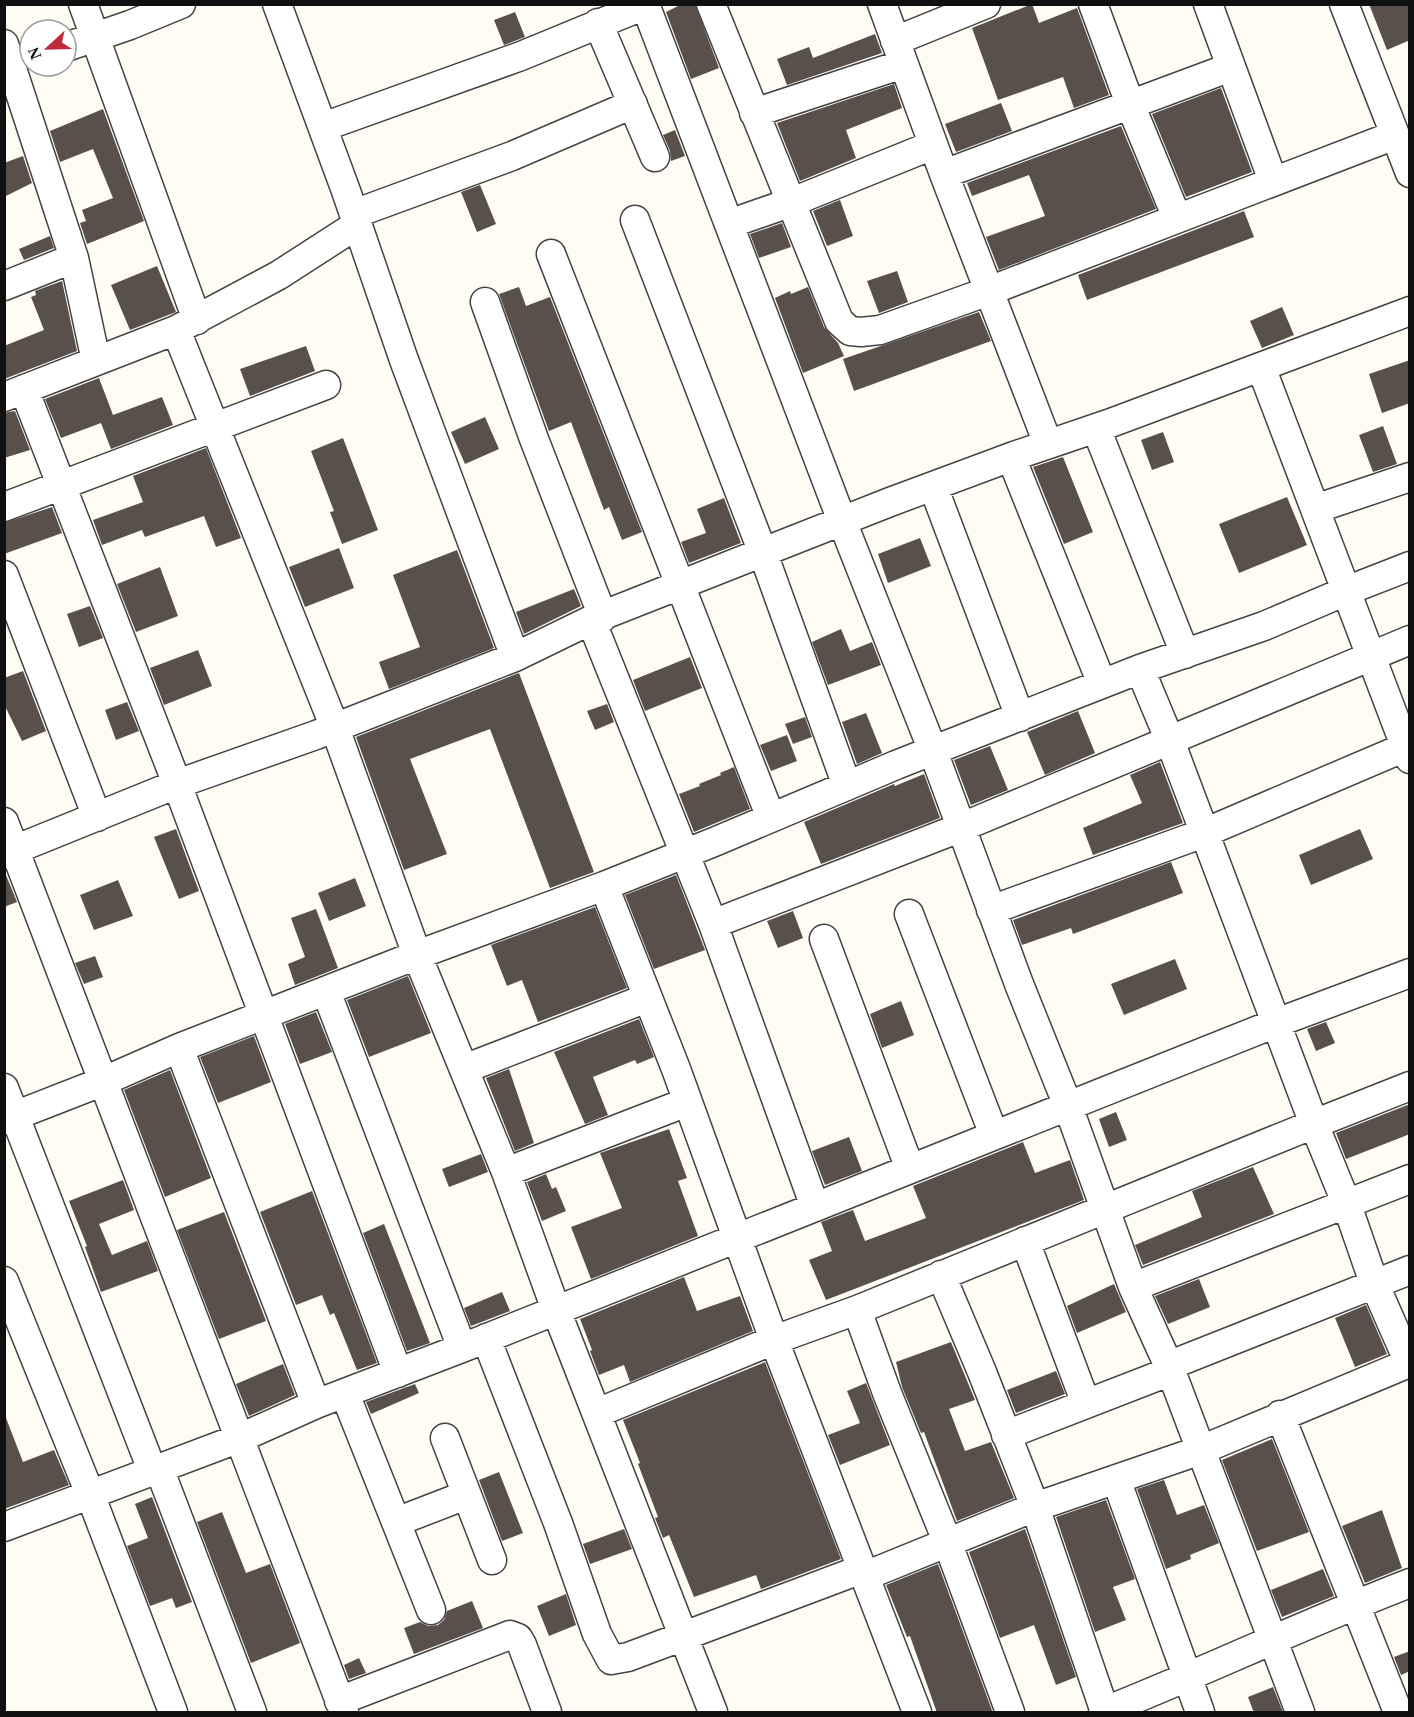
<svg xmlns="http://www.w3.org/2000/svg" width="1414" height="1717" viewBox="0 0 1414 1717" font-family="'Times New Roman',serif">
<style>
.building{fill:#59504c}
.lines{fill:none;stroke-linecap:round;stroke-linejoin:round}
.street-casing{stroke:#434343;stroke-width:31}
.street{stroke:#fff;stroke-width:28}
</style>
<rect width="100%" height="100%" fill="#fffcf3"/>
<!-- building -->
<path class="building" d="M682,4H695L719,68L691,79L666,12Z
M1032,4L1039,23L1077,8L1109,95L1074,108L1063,77L998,100L972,28Z
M1369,4H1410V40L1387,50Z
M515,12L525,37L504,45L494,20Z
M875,34L882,53L787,85L777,59L809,47L813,58Z
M894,84L902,108L846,130L856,158L800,181L777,123Z
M1221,88L1252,172L1186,197L1152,114Z
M1001,103L1012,131L956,152L945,124Z
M103,109L144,221L87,244L80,223L86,221L82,210L113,198L93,149L60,162L50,131Z
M1121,126L1156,209L999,270L986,237L1045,216L1029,175L972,196L967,183Z
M675,130L685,156L671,161L670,151L663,135Z
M23,156L32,183L4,197V163Z
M480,185L496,224L477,232L461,192Z
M840,200L853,236L827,246L813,211Z
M1244,211L1254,237L1087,300L1078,275Z
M782,223L791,247L759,258L750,234Z
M50,236L54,248L24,260L19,249Z
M157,266L176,312L130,330L111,285Z
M897,271L908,302L879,313L867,281Z
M62,281L77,351L4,379V346L44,330L31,297L36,295L35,291Z
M519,287L526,306L550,297L642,532L622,540L609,507L604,510L571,422L549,431L499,294Z
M808,287L824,327L838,343L844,356L803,373L775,298L790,291L791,294Z
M1282,307L1294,335L1262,348L1250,321Z
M979,312L991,341L854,391L843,359Z
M306,346L315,371L250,396L240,369Z
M1410,360V403L1382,413L1369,374Z
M99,378L113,415L162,397L173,425L111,449L101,423L61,438L45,399Z
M15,411L30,450L4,458V413Z
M485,417L499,449L465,464L451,432Z
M1383,426L1397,464L1373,472L1359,435Z
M1163,432L1174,462L1152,470L1141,440Z
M343,438L378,530L342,544L330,512L334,511L311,451Z
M206,448L241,538L216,547L204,516L145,537L142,530L102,545L93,520L143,502L133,476Z
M1063,457L1093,532L1064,544L1033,467Z
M1287,497L1307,545L1239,573L1219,524Z
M724,498L741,543L689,563L681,542L706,533L697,509Z
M52,507L62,533L4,554V523Z
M920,538L931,566L888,583L878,554Z
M339,548L354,588L305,607L289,567Z
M457,550L494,648L389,689L379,662L420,647L393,575Z
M160,567L178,616L136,632L117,584Z
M574,589L581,606L524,634L516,612Z
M90,606L103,638L79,647L67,614Z
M841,629L850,651L872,642L881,665L828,685L812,642Z
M198,650L212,686L164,705L150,668Z
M690,657L702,688L645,711L633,680Z
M23,671L46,731L22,741L4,704V678Z
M519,673L594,872L550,888L490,729L410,759L447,854L404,870L356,737Z
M127,702L139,731L116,740L105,710Z
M607,704L614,722L595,730L587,711Z
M1078,711L1095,753L1045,775L1027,732Z
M866,713L882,753L857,764L842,722Z
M805,717L812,737L793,744L785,724Z
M787,735L797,761L771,771L760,745Z
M990,746L1008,790L971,805L954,760Z
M1160,762L1183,823L1093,855L1083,828L1142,803L1130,775Z
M734,767L750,809L694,832L679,794L700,786L699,784L721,775L720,773Z
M924,774L940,818L821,864L804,822L894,784L895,786Z
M176,829L199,891L179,899L154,837Z
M1360,829L1373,859L1311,885L1299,855Z
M1171,862L1183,893L1073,934L1071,928L1022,945L1013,920Z
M4,870L17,902L4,907Z
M676,875L705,950L654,969L625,895Z
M355,878L366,906L329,921L318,893Z
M118,880L133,916L94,930L80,895Z
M595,907L627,988L538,1022L522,980L507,986L491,945Z
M316,909L338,968L295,985L288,964L305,957L291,918Z
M793,911L803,938L778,948L767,921Z
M95,956L103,977L84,984L75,963Z
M1175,959L1187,989L1124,1015L1111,984Z
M408,976L431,1033L369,1057L347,1000Z
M901,1001L914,1035L882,1048L870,1014Z
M316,1012L332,1052L300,1064L285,1024Z
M639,1019L654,1057L637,1064L635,1060L593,1077L608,1115L585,1124L554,1052Z
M1326,1022L1335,1043L1316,1051L1307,1029Z
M254,1036L271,1082L218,1103L200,1057Z
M509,1069L534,1143L515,1151L486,1078Z
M170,1070L211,1178L165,1197L124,1090Z
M1410,1104V1134L1346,1159L1336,1133Z
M1116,1112L1127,1140L1109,1147L1099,1119Z
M669,1129L687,1178L678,1181L698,1236L591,1279L571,1227L622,1208L600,1153Z
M849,1137L862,1171L825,1185L812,1151Z
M1023,1142L1035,1173L1070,1160L1084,1200L826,1300L809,1260L832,1251L821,1222L853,1210L865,1241L926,1218L913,1186Z
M481,1154L488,1172L449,1187L442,1169Z
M1253,1167L1274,1214L1143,1265L1135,1245L1202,1217L1192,1191Z
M546,1174L552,1189L556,1187L566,1211L542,1221L527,1182Z
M123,1180L134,1210L99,1224L112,1255L147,1241L158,1271L101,1292L85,1247L87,1246L69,1201Z
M312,1191L377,1363L357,1370L334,1313L330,1315L322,1295L296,1305L260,1212Z
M224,1212L266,1321L219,1339L177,1230Z
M384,1224L430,1343L407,1351L363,1233Z
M684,1277L697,1311L740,1296L753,1331L630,1382L624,1365L599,1375L590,1351L592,1350L580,1319Z
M1199,1279L1210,1307L1168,1324L1155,1296Z
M1114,1284L1126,1312L1077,1333L1067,1306Z
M502,1292L510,1311L471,1326L464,1308Z
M1366,1305L1387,1354L1355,1367L1335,1318Z
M951,1342L975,1400L949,1409L965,1451L991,1442L1014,1498L957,1521L924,1432L921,1433L902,1387L896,1362Z
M765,1362L841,1559L761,1589L756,1575L694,1597L669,1535L663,1538L655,1518L658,1517L638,1464L640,1463L623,1420Z
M283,1364L295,1395L249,1416L236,1384Z
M1056,1371L1065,1394L1016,1413L1007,1390Z
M866,1383L890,1445L840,1465L828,1435L860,1423L847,1391Z
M415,1384L419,1393L371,1414L366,1402Z
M6,1418L23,1462L54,1450L69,1485L4,1509V1419Z
M1272,1439L1309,1532L1257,1551L1222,1460Z
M499,1472L523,1533L502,1541L479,1480Z
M1164,1480L1177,1515L1204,1505L1219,1543L1190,1555L1191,1559L1166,1569L1137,1489Z
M152,1497L192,1602L176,1608L172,1598L150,1606L127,1546L148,1538L135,1504Z
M1106,1500L1135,1579L1113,1587L1126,1620L1095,1632L1056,1517Z
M1382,1510L1402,1568L1365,1583L1342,1526Z
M222,1512L246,1573L270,1564L300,1643L251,1663L197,1522Z
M624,1529L632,1549L590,1564L583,1544Z
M1025,1529L1076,1677L1056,1685L1034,1625L1000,1638L969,1552Z
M938,1564L993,1713H937L910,1636L907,1637L886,1585Z
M1323,1569L1334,1596L1282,1617L1271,1590Z
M566,1594L576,1625L549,1636L537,1606Z
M472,1601L483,1628L414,1654L404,1628L420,1622L428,1626L438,1625L444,1620L447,1611Z
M1410,1651V1671L1401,1675L1394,1657Z
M359,1658L366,1673L349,1679L344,1665Z
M1273,1687L1283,1712L1254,1713L1248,1697Z"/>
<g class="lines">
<defs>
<path id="street" d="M83,4L197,320
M277,4L346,191L404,360L515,657
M645,4L842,521L933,751L1019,984L1068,1106L1133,1287L1171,1371L1300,1712
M711,4L839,321L850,331L861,332L880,330L989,291L1395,135
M882,4L944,174L1048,444
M1093,4L1130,104L1177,218
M1208,4L1273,181
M1344,4L1410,173
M598,23L655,157
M895,41L986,4
M4,44L74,258L96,361
M66,47L130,25L181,4
M754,113L903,64
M323,127L521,56L645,5
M944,174L1231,67
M354,214L512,156L633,104
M635,220L763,553L847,786
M729,224L792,202L933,145
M551,254L771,818
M4,286L74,258
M485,302L534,439L603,617
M176,330L335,728L417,955L506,1172L556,1310L713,1712
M1261,367L1410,759
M24,389L177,784L398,1373
M4,397L176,330L279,275L358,224
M1096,428L1185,654
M1011,457L1102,684
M933,486L1020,717
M4,507L326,385
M1315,509L1410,477
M4,575L97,817
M591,620L713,924L815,1207
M4,822L344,1712
M4,854L177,784L316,735L515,657L591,620L890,502L1011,457L1108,424L1410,311
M604,886L676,1069L774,1340L917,1712
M991,910L1204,833L1410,745
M909,914L994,1135
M713,924L962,827L1410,640
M824,939L910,1169
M326,991L462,1348
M179,1048L316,1404
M464,1069L647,998
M1410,1086L1314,1124L1347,1205L1374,1283L1410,1365
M4,1088L152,1470
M4,1120L104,1081L179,1048L417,955L604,886L714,842L896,765L1140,669L1264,626L1346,591L1410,566
M506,1172L687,1102
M1025,1241L1086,1404
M941,1275L982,1372L1035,1507L1105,1712
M4,1281L90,1494L173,1712
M1133,1287L1410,1179
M857,1310L887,1393L947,1541L1010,1712
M486,1338L558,1523L597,1634L611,1660L628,1657L862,1569
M1168,1366L1410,1270
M345,1394L431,1610
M597,1413L774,1340L857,1310L1314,1124L1170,741L1140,669
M1280,1415L1398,1712
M1006,1435L1171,1371
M445,1438L492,1560
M159,1468L252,1712
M1116,1479L1200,1712
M396,1522L466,1495
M4,1527L240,1438L316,1404L462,1348L1276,1023L1410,973
M865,1576L1035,1507L1201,1450L1409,1363
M339,1701L510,1635L518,1638L522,1645L547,1712
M1103,1712C1206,1671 1306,1623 1410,1583"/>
</defs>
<!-- street casing -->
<use href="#street" class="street-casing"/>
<!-- street -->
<use href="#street" class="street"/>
</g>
<!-- border -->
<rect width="1414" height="1717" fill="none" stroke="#101010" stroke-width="12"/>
<!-- north arrow -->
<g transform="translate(48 48) rotate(248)"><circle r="28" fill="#ffffff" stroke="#9f9f9f" stroke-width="1.5"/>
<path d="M0-4.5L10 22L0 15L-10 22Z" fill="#c0283d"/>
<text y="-9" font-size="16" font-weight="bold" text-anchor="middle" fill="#101010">N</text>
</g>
</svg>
